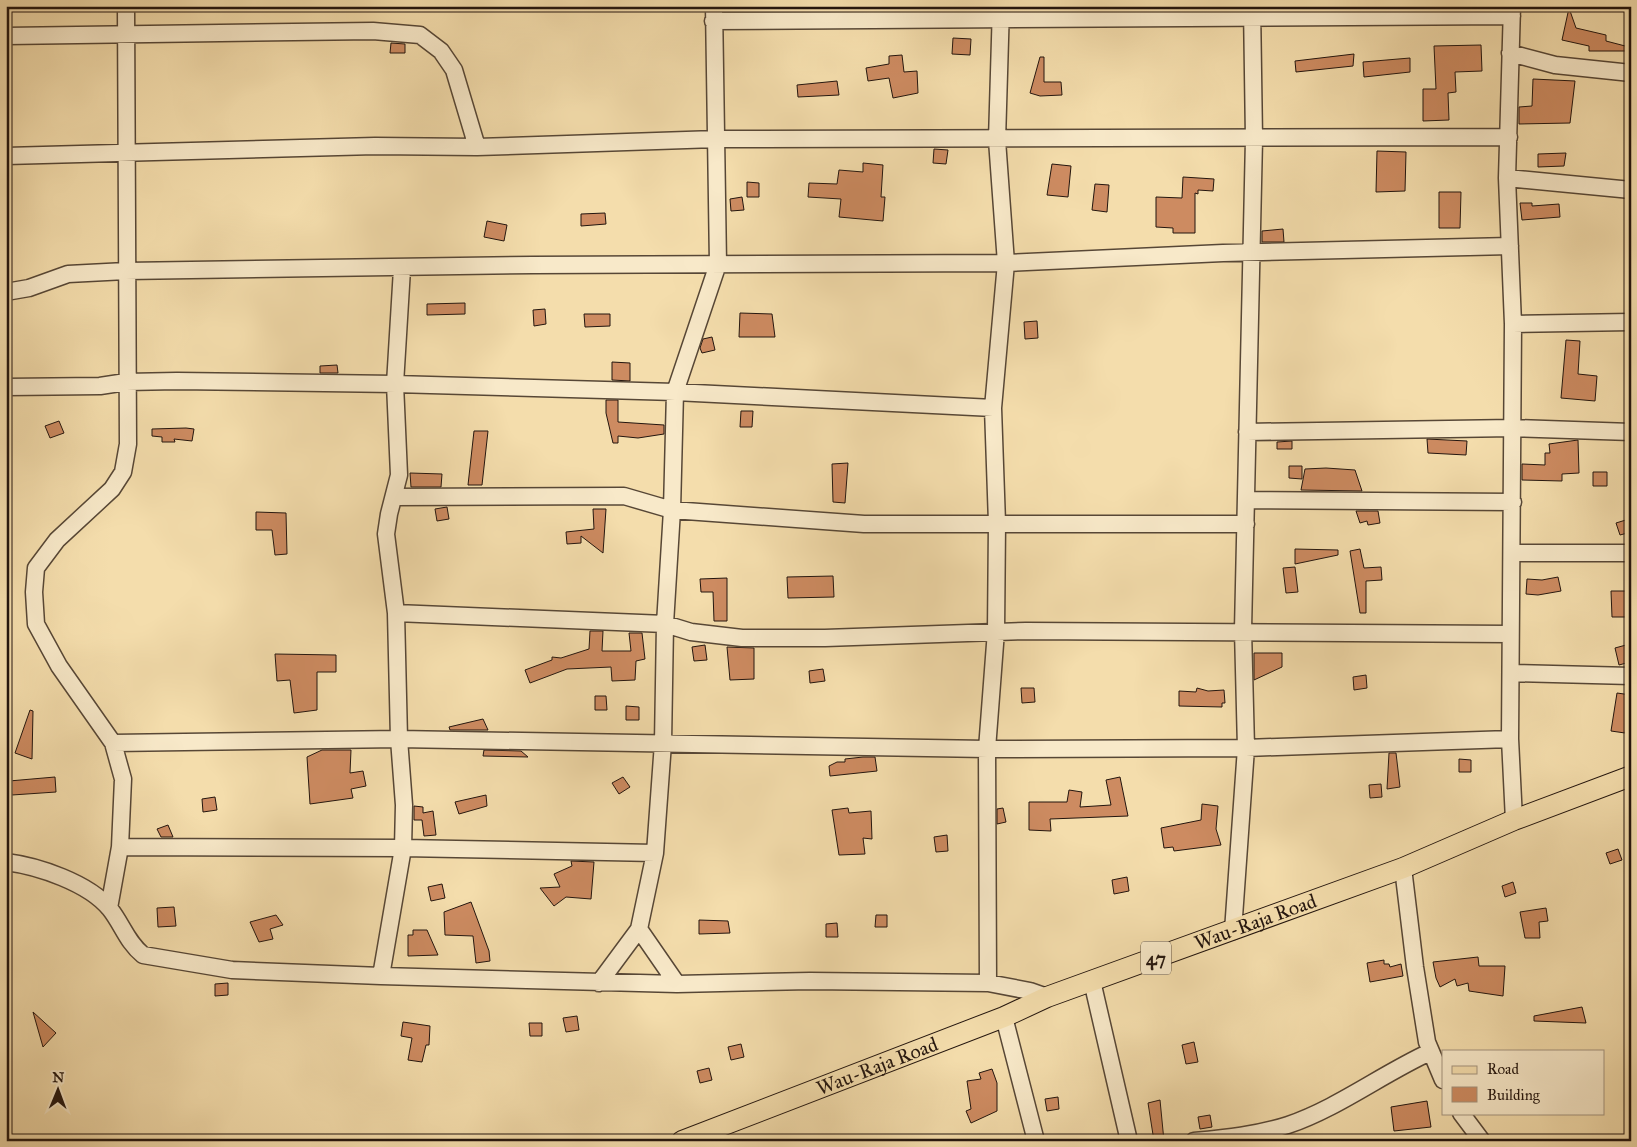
<svg xmlns="http://www.w3.org/2000/svg" width="1637" height="1147" viewBox="0 0 1637 1147" font-family="'IM FELL Great Primer',serif">
<style>
.building{fill:#cd8b61;stroke:#23150e}
.lines{fill:none;stroke-linecap:round;stroke-linejoin:round}
.minor-casing{stroke:#574736;stroke-width:19}
.major-casing{stroke:#23150e;stroke-width:22}
.minor{stroke:#f8e9c9;stroke-width:16}
.major{stroke:#f4ddac;stroke-width:20}
.labels{text-anchor:middle;stroke-width:5;stroke-linejoin:round;paint-order:stroke}
.shield{fill:#f8e9c9;stroke:#635546;stroke-width:1}
.shield-label{font-size:19px;font-weight:bold;fill:#23150e}
.street-label{font-size:20px;fill:#23150e;stroke:#f8e9c9}
</style>
<rect width="100%" height="100%" fill="#f4ddac"/>
<filter id="stains"><feTurbulence type="fractalNoise" baseFrequency=".004" numOctaves="4"/><feColorMatrix values="0 0 0 0 .2 0 0 0 0 .09 0 0 0 0 .02 0 0 0 .5 -.17"/></filter>
<radialGradient id="worn" r=".72"><stop offset=".6" stop-color="#630" stop-opacity="0"/><stop offset="1" stop-color="#630" stop-opacity=".3"/></radialGradient>
<!-- building -->
<path class="building" d="M1569,8L1576,28L1606,35V41L1629,47V51H1589V46L1562,40Z
M953,38L971,39L970,55L952,54Z
M391,43L405,44V53H390Z
M1481,45L1482,71L1455,72L1456,92L1448,93L1449,120L1423,121V89H1436L1434,46Z
M1354,54L1353,66L1296,72L1295,61Z
M902,55L904,72L917,71L918,93L893,98L889,78L868,81L866,68L889,64V56Z
M1040,57H1044V82H1061L1062,95L1040,96L1030,93Z
M1410,58V72L1364,77L1363,62Z
M1533,79L1575,81L1570,123L1519,124V107L1532,106Z
M837,81L839,95L798,97L797,85Z
M934,149L948,150L946,164L933,163Z
M1377,151L1406,152L1405,191L1376,192Z
M1566,153L1564,166L1538,167V154Z
M863,163L883,165L881,197H885L883,221L839,217L841,199L808,197L809,183L837,184L839,170L863,172Z
M1052,164L1071,166L1068,197L1047,195Z
M1183,177L1214,179L1213,191L1198,190V194L1195,193V233H1173V228L1156,227V197L1182,198Z
M747,182L759,183V197H747Z
M1095,184L1109,185L1107,212L1092,210Z
M1439,192H1461L1460,228H1439Z
M742,197L744,210L731,211L730,199Z
M1520,203H1532V206L1559,204L1560,217L1522,220Z
M605,213L606,224L581,226V214Z
M487,221L507,225L504,241L484,237Z
M1283,229L1284,242H1262V231Z
M465,303V314L427,315V304Z
M545,309L546,324L534,326L533,310Z
M740,313L772,314L775,337H739Z
M584,314H610V326L585,327Z
M1037,321L1038,338L1025,339L1024,322Z
M712,337L715,350L702,353L700,348L703,339Z
M1566,340L1580,341L1578,374L1597,376L1595,401L1561,398Z
M612,362L630,363V381L612,380Z
M337,365L338,373H320V366Z
M606,400H618V422L664,425V434L638,438L618,436V443H613L606,413Z
M741,411H753L752,427H740Z
M59,421L64,433L50,438L45,426Z
M186,428L194,429L192,441L174,439L175,442H162V437L152,436V429Z
M474,431H488L482,485H468Z
M1427,439L1467,441L1466,455L1428,453Z
M1578,440L1579,473L1562,474V481L1522,480V464L1545,465V453H1550L1549,444Z
M1292,441V449H1277V442Z
M848,463L845,503L833,502L832,464Z
M1289,466H1302V479L1289,478Z
M1326,468L1355,470L1362,491L1301,490L1305,469Z
M1593,472H1607V486H1593Z
M410,473L442,474L441,487H411Z
M447,507L449,519L437,521L435,509Z
M593,509H606L603,553L581,536V543L567,544L566,532L594,529Z
M1356,511H1378L1380,523L1368,525L1367,521L1360,523Z
M256,512L286,513L287,554L275,555L272,530H256Z
M1629,519L1631,532L1620,535L1616,523Z
M1295,549L1338,550V555L1295,564Z
M1360,549L1364,568L1381,567L1382,580L1366,581V613H1360L1350,551Z
M1295,567L1298,592L1286,593L1283,568Z
M833,576L834,597L788,598L787,577Z
M1558,577L1561,591L1538,595L1526,594L1527,579L1542,580Z
M727,578V621H714L713,592H701L700,579Z
M1611,591H1631V617H1612Z
M590,631H603L602,651H631L629,633H642L645,659L636,661L635,680L612,681L611,667L567,669L530,683L525,670L552,660V657L561,658L589,649Z
M705,645L707,660L694,661L692,647Z
M1626,645L1630,662L1619,665L1615,648Z
M727,647L754,648V679L730,680Z
M1254,653H1282V667L1254,680Z
M275,654L336,655V672H317V710L294,713L290,680L277,681Z
M823,669L825,681L810,683L809,671Z
M1366,675L1367,688L1354,690L1353,677Z
M1021,688H1034L1035,702L1022,703Z
M1197,688L1208,691L1224,690L1225,703H1222V707L1179,706V691L1196,692Z
M1617,693L1631,695L1625,733L1611,731Z
M595,696H606L607,710H595Z
M626,706L639,707V720H626Z
M30,710L33,711L32,759L15,753Z
M483,719L488,730H450L449,727Z
M322,750H351L350,773L363,771L366,786L351,789L353,798L310,804L307,757Z
M484,750L521,751L528,757L483,756Z
M1389,753H1396L1400,787L1387,789Z
M863,757H875L877,771L830,776L829,766L837,762H845V759Z
M1459,759L1471,760V772H1459Z
M55,777L56,792L12,795L9,781Z
M623,777L630,787L619,794L612,783Z
M1120,777L1128,816L1050,819L1051,831L1029,830V802H1067L1069,790L1082,792L1080,807L1111,805L1106,780Z
M1381,784L1382,797L1370,798L1369,785Z
M486,795L487,806L459,814L455,802Z
M215,797L217,810L203,812L202,799Z
M1202,804L1218,806L1216,829L1221,845L1174,851L1173,847L1164,848L1161,828L1201,820Z
M414,806L423,807V813L433,811L436,835L424,836L422,820H414Z
M848,808L849,813L871,811L872,839L863,838L865,854L839,855L832,810Z
M1003,808L1006,822L997,824V809Z
M168,825L173,837H161L157,829Z
M947,835L948,851L936,852L934,837Z
M1618,849L1622,860L1610,864L1606,853Z
M571,861L594,862L591,899L566,897L554,906L540,888L560,887L554,874L572,866Z
M1127,877L1129,891L1114,894L1112,880Z
M1513,882L1516,893L1505,897L1502,886Z
M442,884L445,898L431,901L428,887Z
M471,902L489,951L490,961L476,963L473,936L445,935L444,912Z
M174,907L176,926L158,927L157,908Z
M1546,908L1548,921L1539,922L1540,938H1525L1520,912Z
M276,915L283,925L270,929L273,939L259,942L250,922Z
M876,915H887V927H875Z
M699,920L728,921L730,933L699,934Z
M837,923L838,937H826V924Z
M413,930H427L438,955L408,956V935H413Z
M1478,957L1479,966H1505L1503,996L1469,991L1468,983L1457,986L1455,979L1440,987L1436,978L1433,962Z
M1384,960V964H1389L1390,967L1401,964L1403,976L1370,982L1367,963Z
M228,983V995L215,996V984Z
M1582,1007L1586,1023L1534,1021V1016Z
M33,1012L56,1033L43,1047Z
M577,1016L579,1030L566,1032L563,1018Z
M403,1022L430,1026L429,1045H426L422,1062L408,1060L412,1038L401,1036Z
M529,1023H542V1036H530Z
M1194,1042L1198,1062L1186,1064L1182,1045Z
M741,1044L744,1057L731,1060L728,1047Z
M709,1068L712,1080L700,1083L697,1071Z
M992,1069L997,1083V1111L971,1123L966,1111L971,1109L967,1081L981,1079L979,1073Z
M1058,1097L1059,1109L1047,1111L1045,1099Z
M1160,1100L1164,1141H1154L1148,1103Z
M1427,1101L1431,1127L1394,1131L1391,1107Z
M1210,1115L1212,1127L1200,1129L1198,1117Z"/>
<g class="lines">
<defs>
<path id="minor" d="M1512,6L1507,178L1513,324L1510,739L1514,820
M713,21L1512,16
M6,36L373,31L420,35L441,51L454,70L477,147
M1510,53L1555,65L1631,73
M6,156L375,146L477,147L716,139L1509,137
M1507,178L1631,190
M6,292L29,288L68,274L126,271L533,265L1006,263L1223,253L1510,246
M1513,324L1631,322
M6,387L100,386L126,382L177,381L395,384L675,392L993,408
M1247,432L1513,428L1631,432
M394,497L624,496L672,510L864,524H1246
M1246,500L1513,502
M1513,553H1631
M396,613L665,624L691,632L742,638H825L1026,631L1510,634
M1511,673L1631,676
M113,743L399,739L987,749L1246,748L1510,739
M120,847L403,848L655,853
M6,862C38,866 89,883 110,909C122,924 127,942 143,955L232,970L381,976L677,984L810,981L988,983L1030,991L1047,997
M1403,868L1415,967L1427,1042L1443,1080
M109,908L120,847L123,779L113,743L59,666L36,624L34,592L36,568L57,540L112,489L123,472L128,444L126,6
M639,929L677,984
M1233,931L1246,748L1243,630L1254,139L1252,6
M381,976L403,848L404,805L399,739L396,613L386,534L389,514L399,475L395,384L402,269
M1092,981L1129,1141
M599,983L639,929L655,853L663,743L665,624L672,510L675,392L718,264L714,6
M988,983L987,749L996,631L997,523L993,408L1006,263L997,140L1001,6
M1004,1017L1036,1141
M1461,1113L1482,1141
M1194,1141C1226,1138 1257,1135 1288,1125C1338,1108 1382,1074 1430,1052"/>
<g id="major">
<path id="s1" d="M682,1141L1004,1017L1047,997L1403,868L1514,820L1631,776"/>
</g>
</defs>
<!-- minor casing -->
<use href="#minor" class="minor-casing"/>
<!-- major casing -->
<use href="#major" class="major-casing"/>
<!-- minor -->
<use href="#minor" class="minor"/>
<!-- major -->
<use href="#major" class="major"/>
</g>
<g class="labels">
<!-- shield labels -->
<rect class="shield" x="1141" y="941.5" width="30" height="33" rx="4"/>
<g class="shield-label">
<text x="1156" y="965">47</text>
</g>
<!-- street labels -->
<g class="street-label">
<text dy="7" stroke="none"><textPath href="#s1" startOffset="614">Wau-Raja Road</textPath></text>
<text dy="7" stroke="none"><textPath href="#s1" startOffset="209">Wau-Raja Road</textPath></text>
</g>
</g>
<!-- margin -->
<rect width="1637" height="1147" fill="none" stroke="#f4ddac" stroke-width="25"/>
<rect x="8" y="8" width="1622" height="1132" fill="none" stroke="#23150e" stroke-width="2.5"/>
<rect x="12" y="12" width="1612" height="1122" fill="none" stroke="#23150e"/>
<!-- legend -->
<rect x="1442" y="1050" width="162" height="65" fill="#f8e9c9" stroke="#a3947e"/>
<rect x="1452" y="1066" width="25" height="8" fill="#f4ddac" stroke="#a3947e"/>
<text x="1487" y="1074" font-size="15" fill="#23150e">Road</text>
<rect x="1452" y="1087" width="25" height="15" fill="#cd8b61" stroke="#a3947e"/>
<text x="1487" y="1100" font-size="15" fill="#23150e">Building</text>
<!-- north arrow -->
<g transform="translate(58 1090) rotate(1)" stroke="#f8e9c9" stroke-width="4" paint-order="stroke">
<path d="M0-4L9 19L0 12L-9 19Z" fill="#23150e"/>
<text y="-8" font-size="14" font-weight="bold" text-anchor="middle" fill="#23150e">N</text>
</g>
<rect width="100%" height="100%" filter="url(#stains)"/>
<rect width="100%" height="100%" fill="url(#worn)"/>
</svg>
